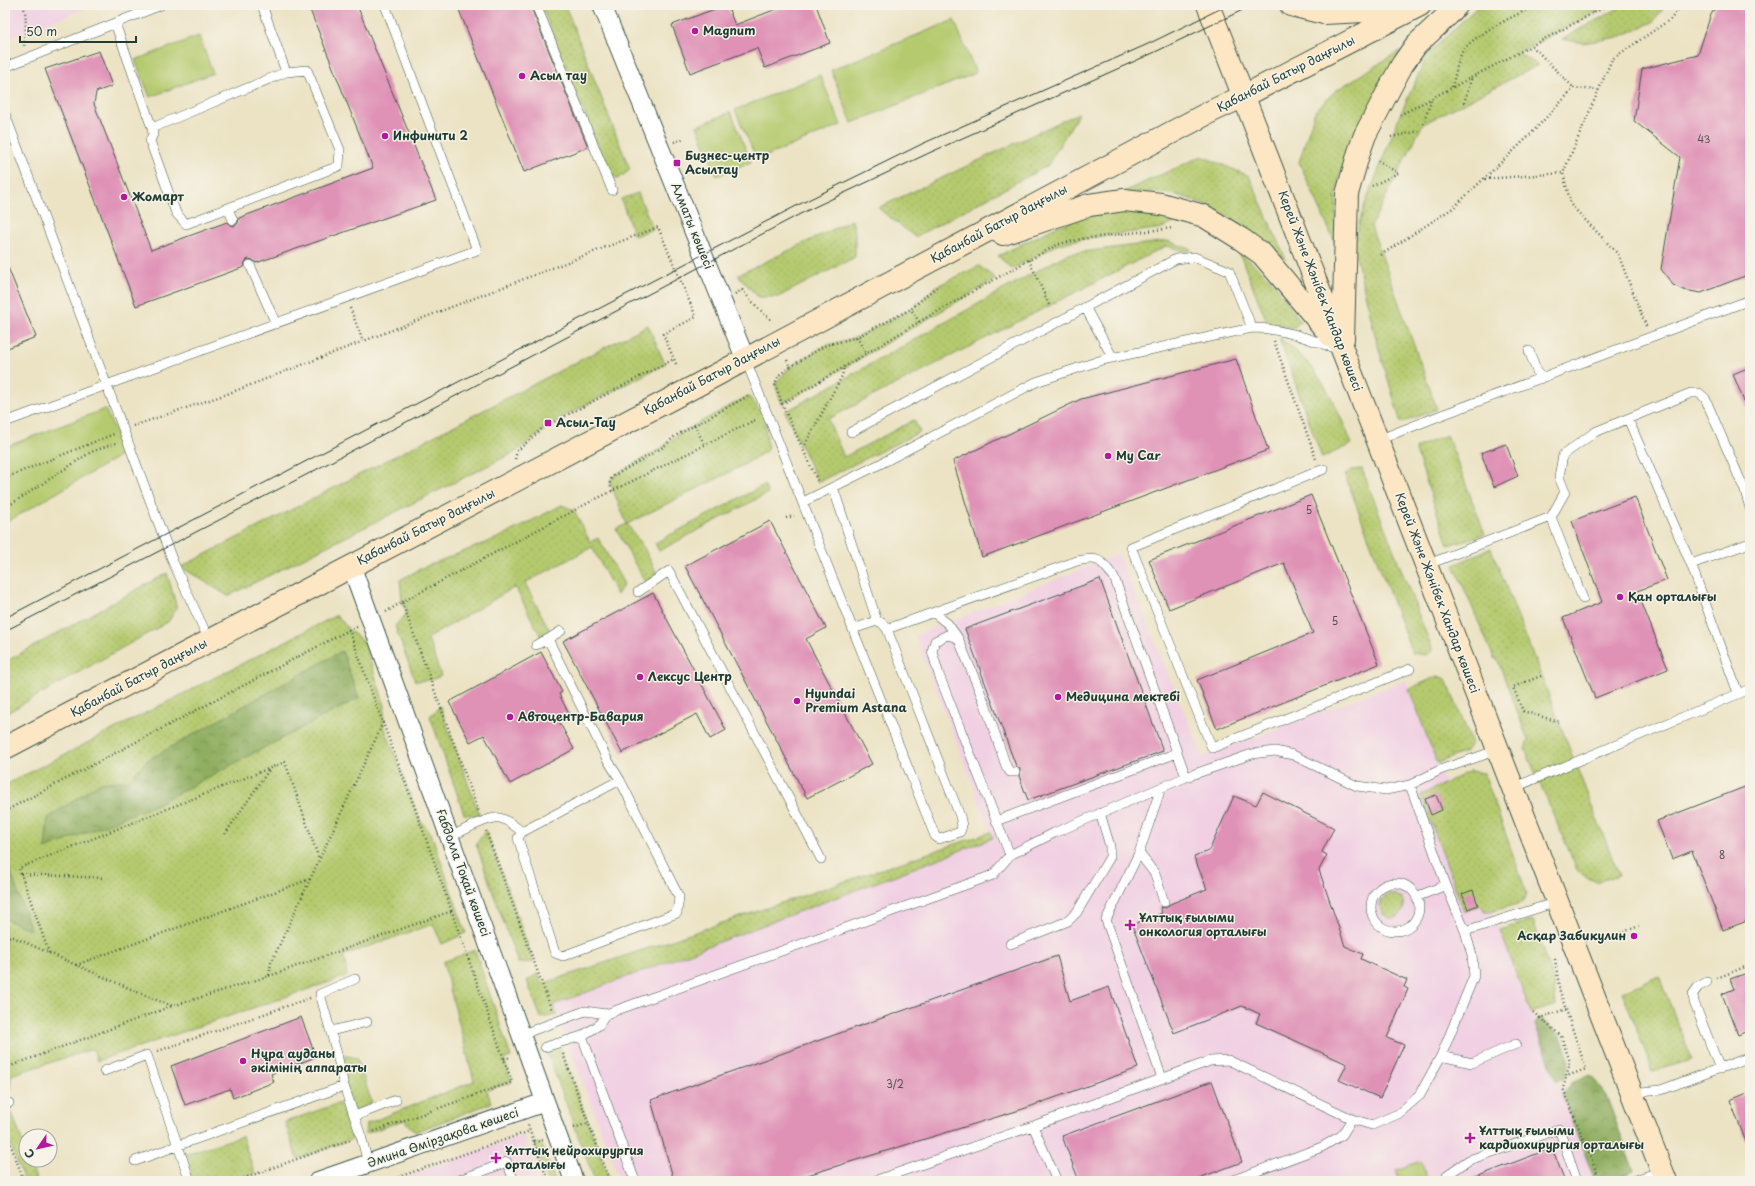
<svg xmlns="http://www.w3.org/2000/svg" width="1755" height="1186" viewBox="0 0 1755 1186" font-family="'Playpen Sans',sans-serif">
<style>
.built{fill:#f1d0e3}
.grass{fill:url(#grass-dots);stroke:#6a8451}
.forest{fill:url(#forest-crowns);stroke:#58764a}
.garden{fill:#b5ca6e;stroke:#6a8451}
.building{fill:#df91b6}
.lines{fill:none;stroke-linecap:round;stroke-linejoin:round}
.service-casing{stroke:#3e564a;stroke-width:10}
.minor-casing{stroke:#3e564a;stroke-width:20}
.secondary-casing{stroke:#3e564a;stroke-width:24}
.path{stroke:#3e564a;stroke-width:2.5;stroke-dasharray:1 3;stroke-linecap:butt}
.service{stroke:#fff;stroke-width:9}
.minor{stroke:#fff;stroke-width:18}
.secondary{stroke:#fce6c4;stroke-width:22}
.tram{stroke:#1f3d34;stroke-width:1}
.poi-dot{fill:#b5179e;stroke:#f7f3e8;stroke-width:1.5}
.labels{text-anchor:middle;stroke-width:3;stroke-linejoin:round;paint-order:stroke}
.number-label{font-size:10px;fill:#4f5254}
.poi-label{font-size:12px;font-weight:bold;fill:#1f3d34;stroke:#f7f3e8;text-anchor:start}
.street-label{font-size:12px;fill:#1f3d34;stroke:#f7f3e8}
</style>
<defs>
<pattern id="grass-dots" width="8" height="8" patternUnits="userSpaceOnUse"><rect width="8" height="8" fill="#b5ca6e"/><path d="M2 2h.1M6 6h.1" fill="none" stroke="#9bae60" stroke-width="1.8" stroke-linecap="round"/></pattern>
<pattern id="forest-crowns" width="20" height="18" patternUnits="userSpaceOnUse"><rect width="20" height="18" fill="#90ae61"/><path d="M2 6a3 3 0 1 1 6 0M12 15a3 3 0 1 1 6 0" fill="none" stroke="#758f51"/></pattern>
</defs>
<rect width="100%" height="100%" fill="#f7f3e8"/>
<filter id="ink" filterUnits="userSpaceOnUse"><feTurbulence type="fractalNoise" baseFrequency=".025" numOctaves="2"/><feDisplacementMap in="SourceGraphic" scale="8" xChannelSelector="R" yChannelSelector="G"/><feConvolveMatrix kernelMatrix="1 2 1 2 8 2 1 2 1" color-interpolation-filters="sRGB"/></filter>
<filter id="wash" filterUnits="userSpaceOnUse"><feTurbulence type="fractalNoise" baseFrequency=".012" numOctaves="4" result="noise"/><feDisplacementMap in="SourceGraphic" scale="16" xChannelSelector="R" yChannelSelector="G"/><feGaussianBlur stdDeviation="0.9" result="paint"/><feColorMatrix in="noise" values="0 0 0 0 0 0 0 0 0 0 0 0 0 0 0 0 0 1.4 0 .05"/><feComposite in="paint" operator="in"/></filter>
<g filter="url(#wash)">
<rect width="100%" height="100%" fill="#ece3c4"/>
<!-- built -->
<path class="built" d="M5,5H95L5,39Z
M1118,554L1203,757L1406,680L1595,1181H620L553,1005L993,838L915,636Z
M524,1135L541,1181H395Z"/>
<!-- grass -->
<path class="grass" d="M541,5H565L630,170L618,179L609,173Z
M1483,5H1609L1518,53L1538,65L1423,124L1371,226L1437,409L1401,423L1377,343L1353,244L1364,207L1400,115L1428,54L1475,9Z
M1624,5H1666L1653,22L1619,37L1583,43L1562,39Z
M1401,50L1350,148L1340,174L1336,197V245L1299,162L1315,111L1335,91Z
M1079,113L1047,166L915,237L878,208Z
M1202,156L1249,176L1286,260C1251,231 1210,198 1163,193C1150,192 1136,193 1123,192Z
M638,193L653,229L634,236L621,199Z
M1112,208L1180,220L1163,228L1081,239L1059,244L1012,269L998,256L1058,226Z
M852,220L855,233V257L778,297H758L738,275Z
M1167,241L1191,249L1189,252L1166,246L828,419L844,457L914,420L920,432L818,482L785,412L1067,254Z
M1238,250L1274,283L1300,321L1294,328L1267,322Z
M979,266L996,279L782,404L775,384L790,367L824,346L857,337L911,309L937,286Z
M648,325L665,364L557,420L517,451L228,596L181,567Z
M1279,338C1321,367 1333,399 1352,444L1322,458Z
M748,396L764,415L768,450L740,467L627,524L644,548L659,578L647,586L616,529L627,524L610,483L612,477L663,447L675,436Z
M1447,435L1485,534L1448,545L1415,448Z
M1362,469L1433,651L1425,655L1412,653L1345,475L1352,470Z
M764,485L768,493L659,551L655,543Z
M562,505L574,510L590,542L598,538L624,584L617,595L592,547L525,583L550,631L541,637L515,587L428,638L441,676L431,680L415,681L395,626L407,613L402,602L400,580L422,568L500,537Z
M1491,548L1619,875L1596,882L1578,872L1525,749L1528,740L1498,661L1494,658L1454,565Z
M167,573L177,608L168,622L5,714V680L11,676L5,662Z
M337,615L349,630L364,642L385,706L383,723L422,827L419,819L431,833L466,933L442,944L433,924L344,955L347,976L97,1061L93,1049L11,1075L10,1089L5,1090V785Z
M1438,676L1446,679L1472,743L1465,752L1437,763L1409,689Z
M440,706L480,816L464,814L430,716Z
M1470,771L1484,773L1527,894L1522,903L1493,911H1485L1481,905L1464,912L1421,795Z
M486,831L534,962L518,963L476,844Z
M991,832L993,838L553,1005L557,1015L541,1018L527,981L538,973L542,984Z
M1380 906a12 12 0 1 1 24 0a12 12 0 1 1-24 0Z
M1533,920L1554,984L1556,1005L1531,1013L1500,930Z
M475,950L511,1057L504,1059L512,1082L487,1090L491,1103L415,1132L404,1120L365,1134L366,1124L474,1081L443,962Z
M1659,976L1692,1060L1653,1071L1622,992Z
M558,1042L610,1181H595L545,1047Z
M337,1054L357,1058L372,1103L353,1111Z
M339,1103L353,1139L297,1159L285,1122Z
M12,1113L26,1151V1160H29L37,1181H24L5,1129V1115Z
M242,1136L255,1174L236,1181H190L180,1156Z
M534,1142L542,1145L555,1181H548Z"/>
<!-- forest -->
<path class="forest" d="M342,651L359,698L157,804L45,849L48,818L99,783L129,780L146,761Z
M5,856L31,930L5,919Z
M1540,1018L1561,1036L1570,1062L1566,1076L1557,1082L1535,1024Z
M1591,1075L1606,1095L1634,1171L1607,1181H1595L1562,1095L1573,1081Z"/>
<!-- garden -->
<path class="garden" d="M954,20L976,73L852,123L831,70Z
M199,36L213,73L150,97L135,60Z
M820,75L841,125L757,160L735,110Z
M731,112L751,162L717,176L697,126Z
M105,409L125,453L5,523V447Z
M1421,1161L1428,1181H1400L1396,1170Z"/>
<g id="blocks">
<!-- building -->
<path class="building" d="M308,5H357L436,200L256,263L253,260L248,259L245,262L244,267L136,306L45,69L99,51L112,86L96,92L94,104L151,250L227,222L230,225L235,226L238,223L239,218L373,168Z
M457,5H530L588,147L524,172Z
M725,5H727L735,25L787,5H816L830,43L765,68L757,48L690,73L672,25Z
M1716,5H1750V274L1701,293L1684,290L1673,285L1661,269L1680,157L1634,121L1642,69L1698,55L1710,17Z
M5,260L36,337L5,349Z
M1236,359L1268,450L982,557L953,461L1081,399Z
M1750,367V414H1749L1733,374Z
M1506,444L1518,476L1494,487L1481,453Z
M1311,495L1379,664L1217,729L1197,680L1313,633L1284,563L1169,609L1149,560Z
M1635,497L1667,580L1637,591L1668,669L1595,698L1563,618L1602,602L1572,521Z
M770,521L826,628L806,639L872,764L807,798L685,566Z
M1100,579L1163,751L1028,800L1019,776L1020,769L1016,766L965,629Z
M653,593L726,730L710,739L697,714L622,753L563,641Z
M541,652L562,692L559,694L569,714L558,720L574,749L510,784L484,735L470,742L449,702Z
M1750,785V920L1723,930L1692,851L1672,859L1657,821Z
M1263,792L1334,828L1322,852L1327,855L1319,870L1345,946L1363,954L1361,959L1407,980L1404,987L1408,989L1387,1038L1404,1045L1380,1098L1339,1080L1347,1064L1256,1023L1260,1014L1242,1006L1174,1033L1132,925L1162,913L1160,907L1166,908L1170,904L1207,889L1194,857L1209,851L1234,796L1256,805Z
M1436,795L1442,810L1431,815L1425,799Z
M1473,890L1478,905L1468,909L1462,894Z
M1057,956L1070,1001L1109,987L1138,1068L1023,1109L788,1181H674L651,1100Z
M1750,972V1030L1738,1035L1722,994L1734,989L1730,979Z
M301,1017L316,1057L271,1074L274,1082L233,1098L230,1089L185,1105L171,1066Z
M1212,1081L1242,1162L1191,1181H1079L1062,1136Z
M1750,1092V1150H1749L1730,1100Z
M1552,1148L1565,1181H1468V1180Z"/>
</g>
</g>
<g filter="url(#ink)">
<use href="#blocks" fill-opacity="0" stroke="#3e564a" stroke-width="1"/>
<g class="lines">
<defs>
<path id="service" d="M536,5L612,190
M115,23L152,128L153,134L150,141L176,213L186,224L339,166L340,150L307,70L286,72L262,5
M5,67L161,5
M5,114L173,562L209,640
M152,128L286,72
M228,209L233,220
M250,265L276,324
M1085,307L1113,358
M1529,351L1540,379
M745,358L935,836L939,839L960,832L962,826L960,816L887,629L882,623L877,621L853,629
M1628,419L1691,564L1738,693
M5,422L477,250L385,5
M851,432L1176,259L1194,257L1229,271L1252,328
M1378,440L1439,416L1750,300
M1324,469L1131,547L1212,748L1410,669
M833,487L877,621
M803,502L880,464L1036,382L1102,360L1252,328C1281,328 1307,338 1334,348
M1691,564L1750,543
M1426,565L1551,517
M638,592L669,571L821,859
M1583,599L1551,517L1565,492L1559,477L1563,455L1595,432L1691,393H1699L1705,398L1745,491L1750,508
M934,613L948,624L958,638
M887,629L1077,561C1100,556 1100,560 1114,577L1186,777
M561,631L548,639L607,759L620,780L679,897L677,913L563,956L555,953L518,838L522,832L620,780
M536,645L548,639
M1410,785L1446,885L1465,931
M1161,788L1139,853L1106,920L1162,1078
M1513,788L1750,689
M996,821L1177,753
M450,837C461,832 488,816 500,818C508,820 516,827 522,832
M1139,853L1155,874L1164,902
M1010,855L939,675L932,651L935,641L947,635L958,638L985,704L1006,766L1010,772H1015
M1371 907a24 24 0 1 1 48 0a24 24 0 1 1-48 0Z
M1416,897L1446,885
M1010,944L1068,921L1077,912L1110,857V846L1100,813
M355,979L320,994L337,1054L344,1086L361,1136L368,1163
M1707,982L1698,987L1693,994L1694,1002L1720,1069
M331,1031L367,1022
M520,1035L585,1011L606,1014
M545,1047L582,1036
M1441,1056L1472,1063L1516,1044
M104,1071L147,1055L190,1181
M1631,1093L1661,1090L1750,1057
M5,1104L9,1103
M355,1116L396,1100
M1033,1126L1057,1181
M135,1161L344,1086
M457,1181L507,1162L514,1181
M635,1181L582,1036L599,1025L606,1014L993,875L1010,855L1054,833L1186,777L1252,754L1275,751L1293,755L1357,786L1386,790L1410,785L1440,770L1498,750
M874,1181L1033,1126L1210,1061L1228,1060L1352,1119L1372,1125L1398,1114L1419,1096L1441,1056L1474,976L1472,955L1465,931L1557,902
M1231,1181L1322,1147L1342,1135L1352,1119
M1449,1181L1447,1175L1469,1160L1559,1129L1577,1181
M1632,1181L1662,1171"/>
<path id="minor" d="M602,5L745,358
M351,565L574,1181
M318,1181L545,1102"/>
<path id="secondary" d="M1208,5L1666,1181
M1291,5L1324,13L1406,9
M1003,234L1089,205L1124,200L1161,204L1204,216L1241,239L1262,254L1332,337
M1343,339L1347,194L1359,152L1365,135L1402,65L1416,45L1448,15L1457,5
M5,748L688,390L1212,111L1244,96L1420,5"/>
</defs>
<!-- service casing -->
<use href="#service" class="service-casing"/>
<!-- minor casing -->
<use href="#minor" class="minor-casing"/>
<!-- secondary casing -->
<use href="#secondary" class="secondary-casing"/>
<!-- path -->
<path class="path" d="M23,5C28,18 25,34 24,47
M1589,5L1593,13
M1532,46L1574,88
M1452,87C1455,76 1457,64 1461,54C1469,36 1519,14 1536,5
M1464,103L1472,77
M1400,115L1609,5
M1423,124L1432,98
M1391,137L1419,131
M674,142L683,139
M1485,179L1563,173
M1372,186L1398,173L1375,159
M1381,255L1453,208L1528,137L1574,88L1598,90
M1029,260L1050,307
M735,294L742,290L757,307L771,320
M350,308L363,341
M919,322L911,309L937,286
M1646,326L1618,254L1571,205L1563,173L1612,59L1671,19L1681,5
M857,337L866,354
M1274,341L1316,459
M787,360L790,367L824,346L857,337L911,309
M790,367L779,375L775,384L782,404L818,482
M782,404L919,322L1029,260L1059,244L1081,239L1172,228
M694,425L705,445
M133,426L227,394L658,227L696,317L663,334L677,366
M803,448L842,376L844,367
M515,459L517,451L544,427L674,359
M5,478L114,434
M612,491L610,483L612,477L663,447L675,436L748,396
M5,508L91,452L116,443
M786,518L794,516
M402,602L590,502L757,419
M386,612L402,602L479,812
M357,627L349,630L383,723
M1541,676L1513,687L1523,711L1559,722
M5,811L349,630
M486,831L552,1011
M225,834L271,767
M21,874L104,878
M5,936L13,937L151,998L173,1006L269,976L271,963L383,723L419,819L512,1082L372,1132
M1605,939L1639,926
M49,953L19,868L285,762L319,859
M1555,959L1560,992L1586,1069L1567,1076
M76,965L310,879
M269,976L452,911
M1717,978L1750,965
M1533,1012L1540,1018L1566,1009
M1540,1018L1561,1036L1570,1062L1563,1088L1600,1181
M158,1051L310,998
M563,1054L610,1181
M504,1059L511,1057
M5,1068L172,1006
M528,1125L548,1181
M574,1128L589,1123
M5,1129L24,1181
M534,1142L543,1140
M236,1181L350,1140
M387,1181L530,1131"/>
<!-- service -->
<use href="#service" class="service"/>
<!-- minor -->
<use href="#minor" class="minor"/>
<!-- secondary -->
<use href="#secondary" class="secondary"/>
<!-- tram -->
<path class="tram" d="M5,618L800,204L924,143L1148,44L1228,5
M5,631L304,476L804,212L929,153L1153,53L1253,5"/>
</g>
</g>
<!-- markers -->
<g class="poi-dot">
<circle cx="695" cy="31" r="4"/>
<circle cx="522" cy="76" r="4"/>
<circle cx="385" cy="136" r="4"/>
<rect x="673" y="159" width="8" height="8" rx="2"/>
<circle cx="124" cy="197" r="4"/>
<rect x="544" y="419" width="8" height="8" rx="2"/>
<circle cx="1108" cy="456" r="4"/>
<circle cx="1620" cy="597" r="4"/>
<circle cx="640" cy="677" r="4"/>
<circle cx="1058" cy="697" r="4"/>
<circle cx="797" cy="701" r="4"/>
<circle cx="510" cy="717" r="4"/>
<path d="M1128 919h4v4h4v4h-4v4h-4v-4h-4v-4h4z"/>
<circle cx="1634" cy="936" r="4"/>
<circle cx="243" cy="1061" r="4"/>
<path d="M1468 1132h4v4h4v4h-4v4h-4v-4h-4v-4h4z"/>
<path d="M494 1152h4v4h4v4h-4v4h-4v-4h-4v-4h4z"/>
</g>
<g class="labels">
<!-- number labels -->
<g class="number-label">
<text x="1704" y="143">43</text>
<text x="1309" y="514">5</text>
<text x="1335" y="625">5</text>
<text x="1722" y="859">8</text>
<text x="895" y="1088">3/2</text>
</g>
<!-- poi labels -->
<g class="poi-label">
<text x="703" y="35">Magnum</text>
<text x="530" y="80">Асыл тау</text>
<text x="393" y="140">Инфинити 2</text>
<text x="685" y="160">Бизнес-центр<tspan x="685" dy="14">Асылтау</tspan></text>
<text x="132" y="201">Жомарт</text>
<text x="556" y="427">Асыл-Тау</text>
<text x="1116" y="460">My Car</text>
<text x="1628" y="601">Қан орталығы</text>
<text x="648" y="681">Лексус Центр</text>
<text x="805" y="698">Hyundai<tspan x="805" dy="14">Premium Astana</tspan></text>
<text x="1066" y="701">Медицина мектебі</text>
<text x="518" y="721">Автоцентр-Бавария</text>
<text x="1139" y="922">Ұлттық ғылыми<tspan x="1139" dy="14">онкология орталығы</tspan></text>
<text x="1626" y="940" text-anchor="end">Асқар Забикулин</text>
<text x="251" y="1058">Нұра ауданы<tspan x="251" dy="14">әкімінің аппараты</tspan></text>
<text x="1479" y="1135">Ұлттық ғылыми<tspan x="1479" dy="14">кардиохирургия орталығы</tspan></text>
<text x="505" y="1155">Ұлттық нейрохирургия<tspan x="505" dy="14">орталығы</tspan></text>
</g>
<!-- street labels -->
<g class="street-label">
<text transform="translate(1286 74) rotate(-27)" y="4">Қабанбай Батыр даңғылы</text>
<text transform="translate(999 224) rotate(-28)" y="4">Қабанбай Батыр даңғылы</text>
<text transform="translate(692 226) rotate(68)" y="4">Алматы көшесі</text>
<text transform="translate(1320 291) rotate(69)" y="4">Керей Және Жәнібек Хандар көшесі</text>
<text transform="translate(712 376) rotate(-28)" y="4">Қабанбай Батыр даңғылы</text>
<text transform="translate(426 527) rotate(-27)" y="4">Қабанбай Батыр даңғылы</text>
<text transform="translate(1437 593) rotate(69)" y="4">Керей Және Жәнібек Хандар көшесі</text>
<text transform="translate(139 678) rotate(-28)" y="4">Қабанбай Батыр даңғылы</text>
<text transform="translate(463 873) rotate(70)" y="4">Ғабдолла Тоқай көшесі</text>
<text transform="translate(443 1138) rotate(-19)" y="4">Әмина Өмірзақова көшесі</text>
</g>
</g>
<!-- margin -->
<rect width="1755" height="1186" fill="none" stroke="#f7f3e8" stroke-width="20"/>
<!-- north arrow -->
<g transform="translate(38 1148) rotate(236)"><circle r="19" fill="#f7f3e8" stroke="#a1aaa0"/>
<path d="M0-3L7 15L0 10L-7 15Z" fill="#b5179e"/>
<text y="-6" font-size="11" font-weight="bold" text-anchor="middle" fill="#1f3d34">С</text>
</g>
<!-- scale -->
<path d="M20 36v6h116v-6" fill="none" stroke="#1f3d34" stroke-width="2"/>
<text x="26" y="36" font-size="12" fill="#1f3d34" stroke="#f7f3e8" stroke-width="3" paint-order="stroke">50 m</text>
</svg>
